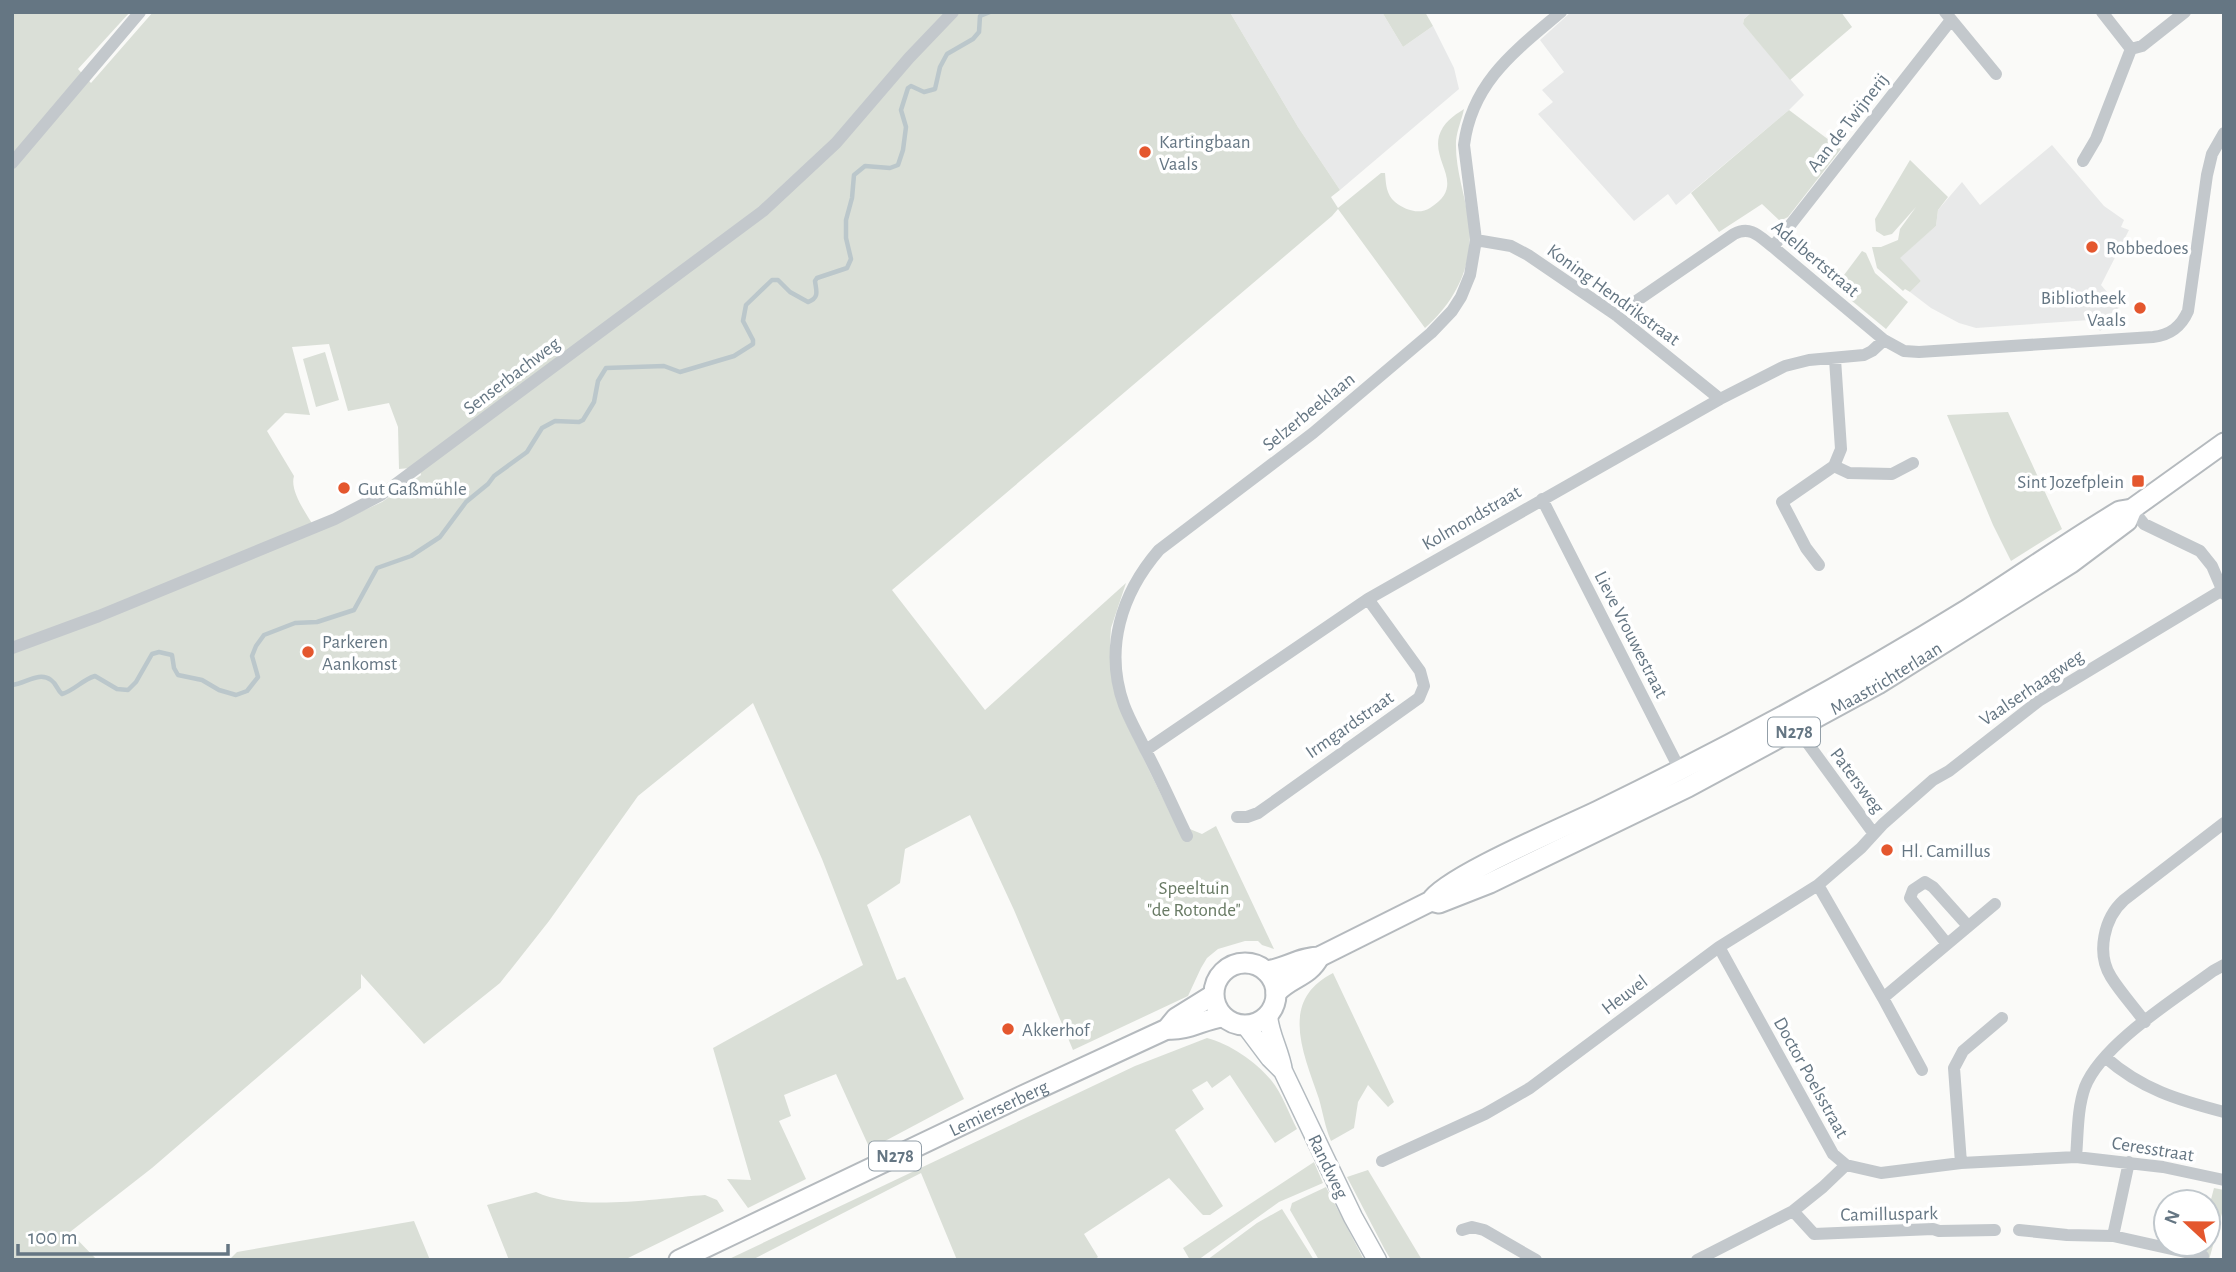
<svg xmlns="http://www.w3.org/2000/svg" width="2236" height="1272" viewBox="0 0 2236 1272" font-family="'Alegreya Sans',sans-serif">
<style>
.built{fill:#e8e9e9}
.green{fill:#dadfd7;fill-rule:evenodd}
.lines{fill:none;stroke-linecap:round;stroke-linejoin:round}
.stream{stroke:#bbc7cb;stroke-width:4.5}
.secondary-casing{stroke:#b3babf;stroke-width:21}
.primary-casing{stroke:#b5babe;stroke-width:23}
.minor{stroke:#c3c8cc;stroke-width:12}
.secondary{stroke:#fff;stroke-width:18}
.primary{stroke:#fff;stroke-width:19}
.poi-dot{fill:#e4572e;stroke:#fff;stroke-width:2.5}
.labels{text-anchor:middle;stroke-width:7;stroke-linejoin:round;paint-order:stroke}
.shield{fill:#fff;stroke:#939fa8;stroke-width:2}
.shield-label{font-size:18px;font-weight:bold;fill:#657683}
.street-label{font-size:19px;fill:#657683;stroke:#fff}
.poi-label{font-size:19px;fill:#657683;stroke:#fff;text-anchor:start}
.park-label{font-size:19px;fill:#687a64;stroke:#fff}
</style>
<rect width="100%" height="100%" fill="#fafaf8"/>
<!-- built -->
<path class="built" d="M1233,12H1382L1403,47L1433,26L1454,68L1459,89L1340,190L1298,127L1231,14Z
M1571,12H1752L1744,19L1743,24L1804,95L1789,110L1676,205L1668,194L1634,221L1538,114L1553,102L1542,90L1564,72L1540,40Z
M2052,145L2104,206L2124,220L2121,227L2129,230L2101,285L2120,307L2109,315L2113,321L2100,331L2090,320L1976,328L1959,323L1931,308L1910,292L1921,281L1899,258L1936,226L1938,210L1962,182L1980,205Z"/>
<!-- green -->
<path class="green" d="M12,12H130L78,69L91,83L153,12H1233L1231,14L1298,127L1340,190L1331,197L1338,208L1381,173H1385C1386,184 1386,194 1395,202C1405,210 1419,215 1430,208C1467,185 1432,164 1439,136C1443,123 1453,116 1464,109C1462,119 1457,130 1456,141C1455,169 1465,194 1469,222C1474,264 1456,301 1425,328L1338,209L1332,216L892,590L985,710L1126,583L1111,628L1110,644L1124,719L1175,823L1202,834L1216,826L1274,949L1262,945L1258,941H1245L1218,949L1207,958L1201,968L1188,996L1073,1050L1014,910L970,815L905,849L900,883L867,905L897,980L905,977L964,1099L870,1149L836,1074L784,1095L791,1116L779,1121L806,1179L748,1208L727,1179L751,1180L713,1048L863,965L822,859L753,703L638,796L549,921L500,983L424,1044L361,974V988L152,1168L70,1232L97,1260H12ZM329,344L348,411L389,403L398,427L399,469L410,468L418,463L421,475L382,502L317,532C309,517 289,492 294,476L267,431L285,413L310,415L292,347Z
M1382,12H1425L1433,26L1403,47Z
M1752,12H1841L1852,27L1790,80L1743,24L1744,19Z
M1789,110L1841,149L1788,217L1780,221L1762,204L1719,232L1691,193Z
M1910,160L1948,197L1938,210L1936,226L1900,258L1921,281L1910,292L1905,289L1903,291L1877,268L1872,247H1881L1898,240L1900,229L1916,207L1892,234L1884,236L1876,231L1875,219Z
M1862,251L1866,253L1875,273L1908,302L1886,329L1835,287Z
M325,352L339,400L316,407L303,359Z
M2008,412L2062,529L2011,561L1993,525L1947,415Z
M1333,973L1394,1102L1388,1107L1368,1085L1358,1102L1354,1128L1331,1141C1325,1127 1323,1113 1319,1099C1304,1054 1278,1001 1333,973Z
M1207,1038C1230,1044 1255,1061 1271,1080C1282,1093 1289,1114 1297,1129L1275,1143L1230,1075L1212,1088L1207,1081L1192,1090L1204,1109L1175,1130L1223,1206L1210,1215H1203L1200,1212L1169,1178L1084,1234L1098,1257L1094,1260H957L921,1173L752,1260H727L1135,1066Z
M1314,1162L1323,1183L1279,1202L1198,1260H1190L1183,1248Z
M1368,1170L1422,1260H1391L1385,1250L1347,1177Z
M1326,1187L1364,1260H1319L1290,1210L1292,1203Z
M2214,1188L2224,1190V1206L2209,1260H2197L2200,1244H2208V1211Z
M536,1192C577,1212 659,1198 705,1195L717,1200L724,1211L624,1260H509L487,1205Z
M1282,1209L1314,1260H1207L1257,1223Z
M414,1221L430,1260H229L237,1252Z"/>
<g class="lines">
<!-- stream -->
<path class="stream" d="M12,685C25,684 39,671 51,680C57,684 57,690 62,694C75,690 82,680 95,676L117,689L128,690L136,682L152,654L159,652L172,655L174,668L178,675L202,680L219,690L236,695L247,691L258,677L252,656L256,646L264,635L295,623L317,622L354,610L377,568L411,556L440,537L466,502L488,484L494,476L527,452L542,428L555,421L579,422L583,420L594,402L598,381L606,368L664,366L680,372L734,356L753,344V340L743,321L746,305L772,280H778L790,292L808,302C820,298 816,290 815,281L817,278L847,268L851,259L846,238V220L852,198L854,175L865,166L890,168L898,165L903,150L906,127L901,110L908,88L911,86L924,92L935,89L940,67L947,54L973,39L979,32L980,16L990,12"/>
<defs>
<path id="secondary" d="M1268,1015C1269,1034 1280,1051 1283,1071L1353,1217L1377,1260
M1246,1026L1270,1058L1283,1071"/>
<g id="primary">
<path id="s1" d="M1431,901L1439,903L1490,883L1688,787L1878,684L2071,563L2127,521L2132,509"/>
<circle cx="1245" cy="994" r="31"/>
<path d="M1266,971C1285,969 1300,957 1319,957L1431,901C1445,877 1570,825 1602,809C1727,748 1850,682 1968,609C2019,577 2068,542 2120,511L2132,509L2224,443"/>
<path d="M1276,993C1290,977 1309,977 1319,957"/>
<path d="M1167,1029C1188,1031 1203,1019 1223,1017"/>
<path id="s2" d="M679,1260L1022,1096L1167,1029L1176,1018L1213,995"/>
</g>
</defs>
<!-- secondary casing -->
<use href="#secondary" class="secondary-casing"/>
<!-- primary casing -->
<use href="#primary" class="primary-casing"/>
<!-- minor -->
<path class="minor" d="M1945,12L1996,74
M2131,49L2142,46L2185,12
M2083,161L2096,139L2131,49L2102,12
M12,163L140,12
M1476,240L1511,246L1528,255L1616,315L1720,399
M1773,247L1951,20
M1616,315L1734,234C1751,225 1760,237 1773,247L1884,340
M1834,466L1841,449L1835,359
M1542,499L1682,774
M2132,509L2144,524L2200,551L2212,566L2224,594
M1819,565L1806,548L1782,502L1834,466L1849,473L1892,474L1913,463
M12,648L99,616L335,519L381,495L763,211L836,143L909,58L953,12
M1795,723L1801,734L1874,834
M1146,750L1368,599L1720,399L1785,366L1809,360L1864,355L1872,351L1884,340L1904,351L1919,352L2153,337C2170,335 2181,327 2188,311L2207,175L2212,154L2224,133
M1237,817H1247L1258,813L1419,698L1424,686L1420,671L1368,599
M1187,836C1173,807 1160,777 1145,749C1138,734 1130,721 1124,705C1104,649 1121,594 1159,550L1313,433L1431,333L1452,311L1461,297L1470,275L1476,240L1464,145C1472,82 1515,51 1561,12
M1818,885L1883,998L1922,1070
M1947,944L1910,898L1913,890L1925,882L1933,887L1968,926
M1719,947L1833,1154L1846,1165L1881,1173L1961,1163L2076,1157L2163,1167L2224,1180
M1883,998L1995,904
M2145,1022C2134,1007 2121,993 2111,977C2096,953 2104,918 2124,900L2224,823
M2105,1057C2141,1089 2178,1100 2224,1112
M2076,1157C2078,1135 2077,1109 2085,1087C2102,1044 2175,999 2213,971L2224,965
M1382,1161L1485,1114L1530,1088L1719,947L1818,885L1861,848L1883,824L1933,780L1949,771L2040,700L2224,589
M1961,1163L1954,1068L1963,1051L2002,1018
M1793,1211L1814,1234L1933,1229L1939,1231L1995,1230
M1462,1230L1472,1227L1484,1230L1536,1260
M2019,1230L2067,1235L2113,1236L2203,1256
M2113,1236L2129,1162
M1697,1260L1793,1211L1823,1187L1846,1165"/>
<!-- secondary -->
<use href="#secondary" class="secondary"/>
<!-- primary -->
<use href="#primary" class="primary"/>
</g>
<!-- markers -->
<g class="poi-dot">
<circle cx="1145" cy="152" r="7"/>
<circle cx="2092" cy="247" r="7"/>
<circle cx="2140" cy="308" r="7"/>
<rect x="2131" y="474" width="14" height="14" rx="3.5"/>
<circle cx="344" cy="488" r="7"/>
<circle cx="308" cy="652" r="7"/>
<circle cx="1887" cy="850" r="7"/>
<circle cx="1008" cy="1029" r="7"/>
</g>
<g class="labels">
<!-- shield labels -->
<g class="shield">
<rect x="1768" y="717.5" width="52" height="29" rx="5"/>
<rect x="869" y="1141.5" width="52" height="29" rx="5"/>
</g>
<g class="shield-label">
<text x="1794" y="738">N278</text>
<text x="895" y="1162">N278</text>
</g>
<!-- street labels -->
<g class="street-label">
<text transform="translate(1847 122) rotate(-52)" y="7">Aan de Twijnerij</text>
<text transform="translate(1816 258) rotate(40)" y="7">Adelbertstraat</text>
<text transform="translate(1614 294) rotate(36)" y="7">Koning Hendrikstraat</text>
<text transform="translate(511 375) rotate(-37)" y="7">Senserbachweg</text>
<text transform="translate(1308 411) rotate(-39)" y="7">Selzerbeeklaan</text>
<text transform="translate(1471 517) rotate(-30)" y="7">Kolmondstraat</text>
<text transform="translate(1632 634) rotate(63)" y="7">Lieve Vrouwestraat</text>
<text dy="7" stroke="none"><textPath href="#s1" startOffset="509">Maastrichterlaan</textPath></text>
<text transform="translate(2031 687) rotate(-34)" y="7">Vaalserhaagweg</text>
<text transform="translate(1349 724) rotate(-35)" y="7">Irmgardstraat</text>
<text transform="translate(1858 780) rotate(53)" y="7">Patersweg</text>
<text transform="translate(1624 994) rotate(-37)" y="7">Heuvel</text>
<text transform="translate(1812 1077) rotate(61)" y="7">Doctor Poelsstraat</text>
<text dy="7" stroke="none"><textPath href="#s2" startOffset="354">Lemierserberg</textPath></text>
<text transform="translate(2153 1148) rotate(9)" y="7">Ceresstraat</text>
<text transform="translate(1329 1166) rotate(64)" y="7">Randweg</text>
<text transform="translate(1889 1213) rotate(-1)" y="7">Camilluspark</text>
</g>
<!-- poi labels -->
<g class="poi-label">
<text x="1159" y="148">Kartingbaan<tspan x="1159" dy="22">Vaals</tspan></text>
<text x="2106" y="254">Robbedoes</text>
<text x="2126" y="304" text-anchor="end">Bibliotheek<tspan x="2126" dy="22">Vaals</tspan></text>
<text x="2124" y="488" text-anchor="end">Sint Jozefplein</text>
<text x="358" y="495">Gut Gaßmühle</text>
<text x="322" y="648">Parkeren<tspan x="322" dy="22">Aankomst</tspan></text>
<text x="1901" y="857">Hl. Camillus</text>
<text x="1022" y="1036">Akkerhof</text>
</g>
<!-- park labels -->
<g class="park-label">
<text x="1194" y="894">Speeltuin<tspan x="1194" dy="22">"de Rotonde"</tspan></text>
</g>
</g>
<!-- border -->
<rect width="2236" height="1272" fill="none" stroke="#657683" stroke-width="28"/>
<!-- north arrow -->
<g transform="translate(2187 1223) rotate(292)"><circle r="33" fill="#ffffff" stroke="#c1c8cd" stroke-width="2"/>
<path d="M0-5L12 26L0 18L-12 26Z" fill="#e4572e"/>
<text y="-10" font-size="19" font-weight="bold" text-anchor="middle" fill="#657683">N</text>
</g>
<!-- scale -->
<path d="M18 1244v10h210v-10" fill="none" stroke="#657683" stroke-width="3.5"/>
<text x="28" y="1244" font-size="21" fill="#657683" stroke="#ffffff" stroke-width="5" paint-order="stroke">100 m</text>
</svg>
